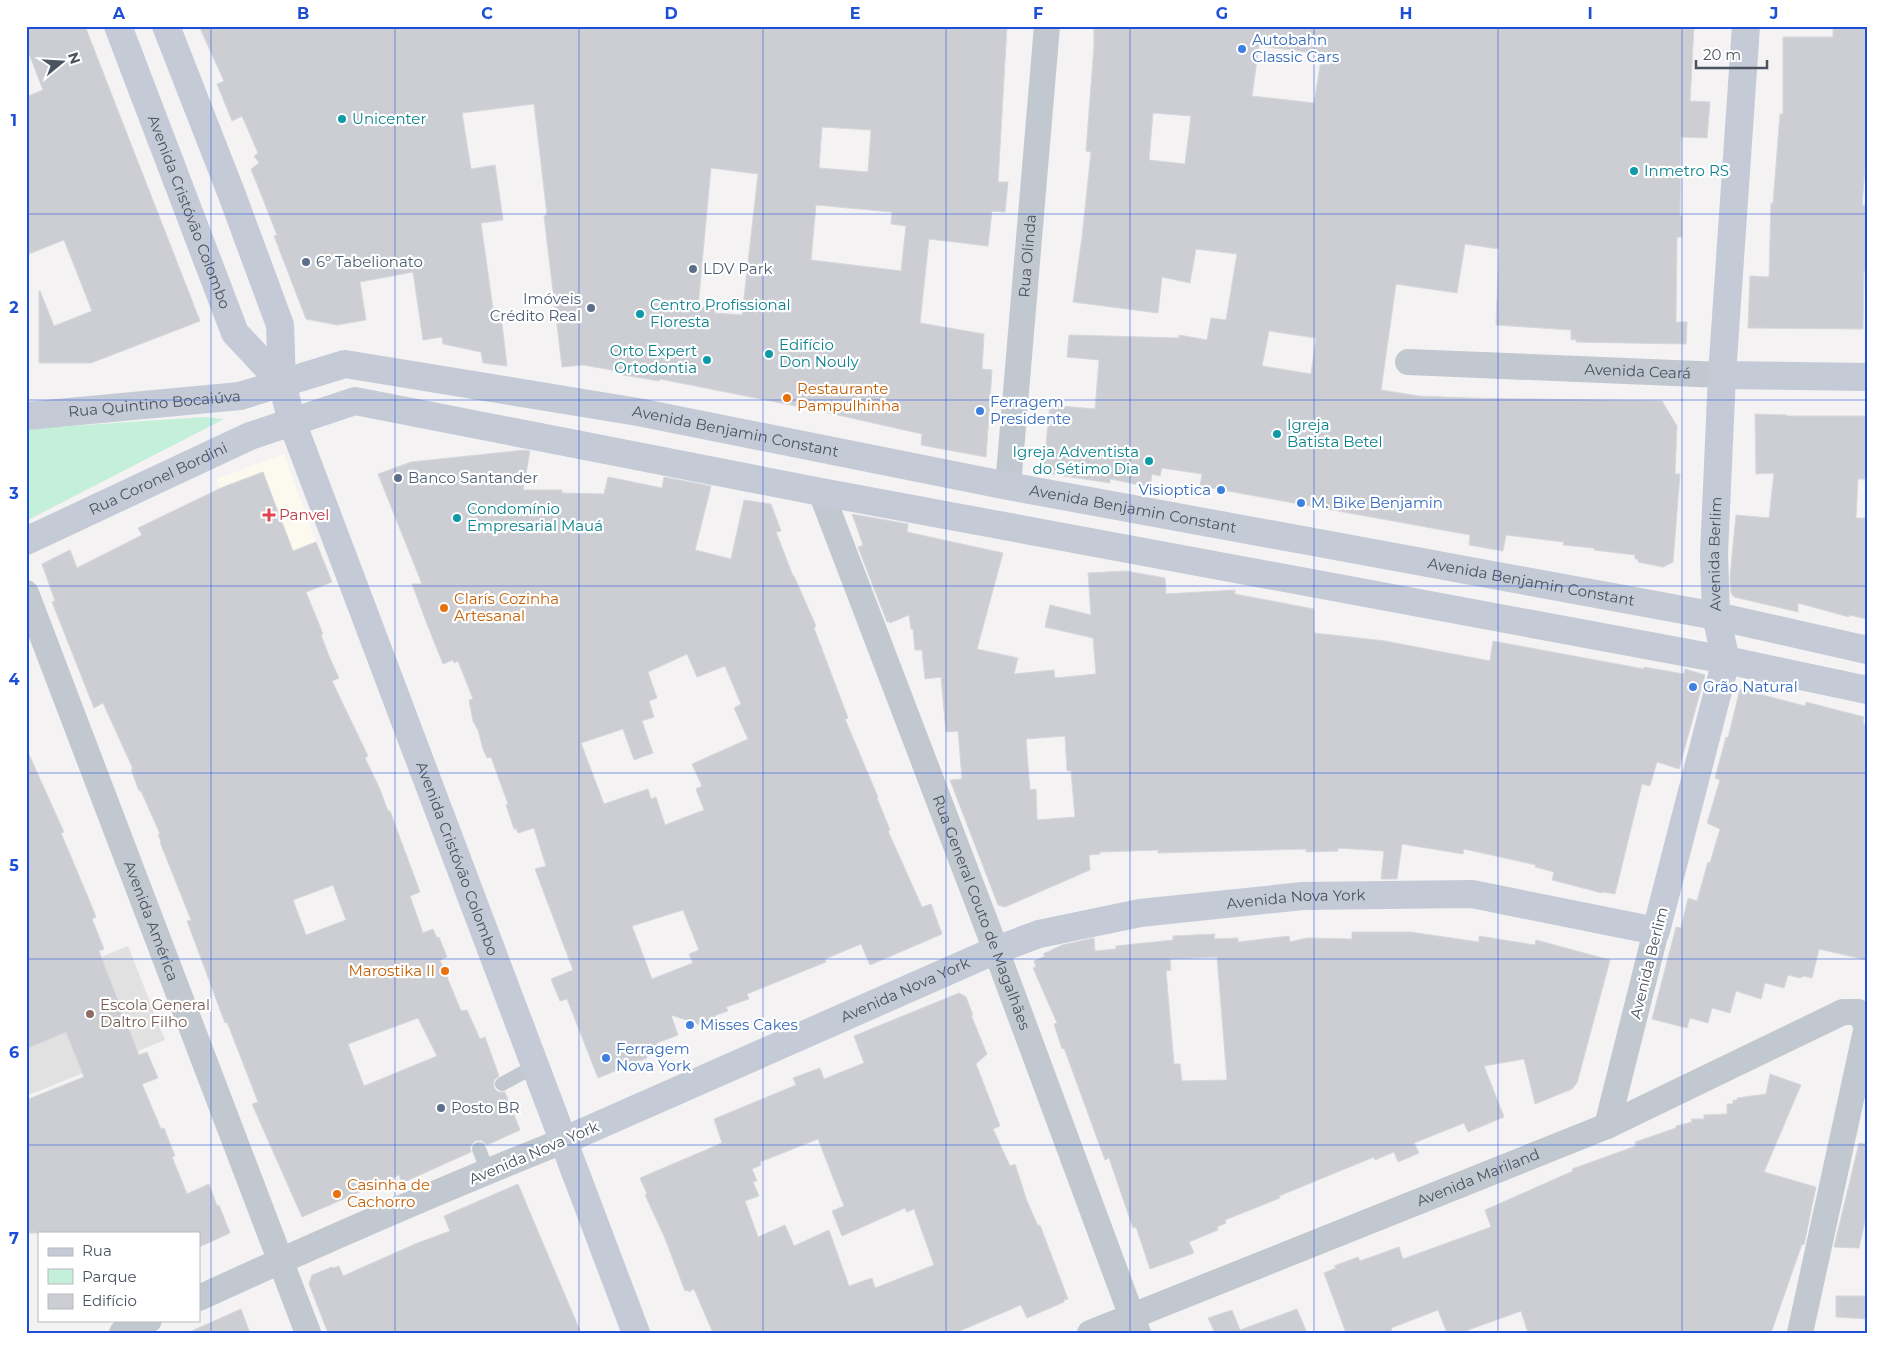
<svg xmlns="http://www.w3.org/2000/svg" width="1893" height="1359" viewBox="0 0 1893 1359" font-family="Montserrat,sans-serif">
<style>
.commercial{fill:#fcfaee}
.education{fill:#e2e1e1}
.green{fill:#c4efd9}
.building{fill:#ccced4;stroke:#d6d8dd;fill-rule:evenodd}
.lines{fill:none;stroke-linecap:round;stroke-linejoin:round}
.lane{stroke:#c1c8d0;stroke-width:14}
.street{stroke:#c1c8d0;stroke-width:26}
.secondary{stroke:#c4cbd7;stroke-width:28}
.grid{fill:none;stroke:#1d4ed8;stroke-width:1;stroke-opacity:0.55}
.shop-dot{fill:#3f7fe0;stroke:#fff;stroke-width:2}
.culture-dot{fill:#0f9aa8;stroke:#fff;stroke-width:2}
.service-dot{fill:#5c6f8a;stroke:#fff;stroke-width:2}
.food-dot{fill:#e8710a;stroke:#fff;stroke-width:2}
.health-dot{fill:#e0444e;stroke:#fff;stroke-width:2}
.education-dot{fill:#8d6e63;stroke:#fff;stroke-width:2}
.labels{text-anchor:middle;stroke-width:4.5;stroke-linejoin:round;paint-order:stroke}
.shop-label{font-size:15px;fill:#366cbe;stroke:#fff;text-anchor:start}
.culture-label{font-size:15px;fill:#0d838f;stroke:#fff;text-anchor:start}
.street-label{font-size:15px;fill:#4a535f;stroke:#fff}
.service-label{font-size:15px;fill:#4e5e75;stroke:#fff;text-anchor:start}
.food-label{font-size:15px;fill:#c56008;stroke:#fff;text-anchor:start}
.health-label{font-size:15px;fill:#be3a42;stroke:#fff;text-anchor:start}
.education-label{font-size:15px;fill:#785e54;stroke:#fff;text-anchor:start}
.neatline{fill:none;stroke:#1d4ed8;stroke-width:2}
.grid-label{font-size:16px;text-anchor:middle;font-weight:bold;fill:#1d4ed8}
</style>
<rect width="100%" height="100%" fill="#f4f2f2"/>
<!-- commercial -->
<path class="commercial" d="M284,454L316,542L256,566L216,479Z"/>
<!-- education -->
<path class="education" d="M128,946L165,1040L26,1096V988Z"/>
<!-- green -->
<path class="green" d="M205,417L224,419L26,521V429Z"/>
<!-- building -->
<path class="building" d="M26,26H85L200,321L91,363H39V291H40L54,326L92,311L64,240L26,255V97L43,90L26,46Z
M199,26H1007L998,182H1008L1005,212L992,211L988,246L929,239L920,323L984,334L982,369L992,370L986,457L921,445L922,434L811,409L660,379L659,381L623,375V372L583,365L562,367L544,216L547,215L534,104L462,113L471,169L495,165L503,220L481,223L494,316L501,315L507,366L483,363L481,352L443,344L442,337L423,340L413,272L360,282L366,320L337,325L306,319L274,236L277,235L251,169L259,163L254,156L258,153L242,116L232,121L217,84L224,81ZM822,127L871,130L868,172L819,168ZM711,168L758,174L742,315L715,313V309L698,307ZM816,205L892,212L891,224L906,226L901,271L811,260Z
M1094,26H1694L1690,101L1710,102L1707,138L1681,137L1680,216H1682V237H1677L1676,322H1687L1686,344L1576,342V339L1571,340V330L1496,325L1499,249L1465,244L1457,293L1396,284L1381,390L1419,396L1469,398L1662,401L1677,426L1675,474H1680L1673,562L1663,567L1638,562V559H1635V555L1594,550V548L1563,545L1564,542L1506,535L1503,551L1469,545L1470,535L1200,486L1202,474L1162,468L1160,476L1152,474L1150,487L1110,479V483L1051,474L1044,463L1050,405L1095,409L1099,360L1067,357L1069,335L1179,338V335L1207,340L1211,318L1226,320L1237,254L1196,249L1190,283L1162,277L1158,313L1073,302L1082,237L1091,152L1086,151L1094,46ZM1259,46L1322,54L1314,103L1252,96ZM1153,113L1191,116L1185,164L1149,160ZM1269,331L1316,338L1311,374L1262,366Z
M1833,26H1867V144L1862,205H1867V271H1864L1863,329L1748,328L1750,276L1769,277L1771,203H1773L1780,114H1783V37H1833Z
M1755,414L1787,415V416H1867V479H1858L1856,518H1867V619L1849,615V617L1798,603V612L1734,597L1731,593L1730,577L1736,515L1769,518L1774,473L1756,474Z
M525,450L530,451L523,490H562V493L604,494L608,477L662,488L664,477L711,486L695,550L731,559L744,500L771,504L781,531L776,532L793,576H794L816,626L814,628L848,718L845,719L878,797L877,798L890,830L888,831L922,907L931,904L942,934L870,965L861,944L825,959L826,962L747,994L749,999L726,1007L728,1011L716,1015L713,1023L704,1026L671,1015L678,1035L657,1043L659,1046L645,1051L647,1058L598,1078L567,999L560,1001L551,979L573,970L535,869L546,866L534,828L518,833L516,828L514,829L506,805L508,804L491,757L487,758L483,749L478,730L473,721L469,700L473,699L458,661L454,663L453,660L443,664L427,624L412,584H422L378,474L411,462ZM687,654L697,677L725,666L741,704L734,708L748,739L692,764L702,786L696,789L704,810L665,825L656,797L651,799L648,789L604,804L581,743L623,729L634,760L653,753L642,721L654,717L649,701L657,698L648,672ZM683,910L699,950L689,954L693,963L652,979L632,926Z
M263,472L293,551L316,542L332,582L306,592L323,634L321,635L329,656L339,678L332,681L368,756L365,758L379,787L388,811H390L420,892L410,896L423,933L433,929L437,938L439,937L447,957L440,960L461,1011L467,1010L480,1039L485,1037L499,1076L494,1080V1088L498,1092H505L520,1130L487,1145L481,1140L475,1141L470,1147L471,1152L402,1183L399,1175L302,1217L252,1104L258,1102L227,1022L225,1023L187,921L191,920L160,842L161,841L158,835L160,834L141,791H139L131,769H133L103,703L94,708L52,602L55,601L42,564L70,550L77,568L142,535L138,528L223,487ZM333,885L346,920L306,935L293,900ZM418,1018L437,1056L364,1086L348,1044Z
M852,514L908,524L907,532L1003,553L977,649L1018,658L1014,674L1054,670L1055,678L1096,674L1093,638L1045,627L1050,605L1091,615L1088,573L1126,571L1165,578L1166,594L1235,590V594L1314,609V633L1385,641L1490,661L1493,641L1644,669V667L1684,674L1685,669L1705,675L1679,769L1657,762L1650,786L1642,784L1615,894L1603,892L1602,893L1552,880L1554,872L1535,867L1536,865L1464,849L1463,854L1402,844L1397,879H1381L1384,851L1338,848V851L1306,852V849L1158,853V850L1100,852V854L1089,855L1090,870L1005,907L998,905L950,780L962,779L958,731L946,732L941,677L925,679L922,650H915L913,629H911L909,615L890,623L889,621L887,622L858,547L863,545ZM1065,736L1067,771H1071L1075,817L1037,820L1036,789L1030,790L1026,739Z
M1740,689L1805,706L1806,702L1864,717L1863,724L1867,725V960L1819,949L1812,978L1804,976L1800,978L1788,975L1784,988L1765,983L1761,999L1736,991L1730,1013L1712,1008L1708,1023L1690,1018L1687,1028L1652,1019L1676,927L1681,928L1688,898L1697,901L1708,862L1710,863L1720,829L1707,823L1720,780L1715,778L1726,737L1728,738Z
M26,748L64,832L61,833L90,902L96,917L92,919L104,949L99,951L139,1055L147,1052L158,1078L142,1084L161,1129L164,1128L175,1156L172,1157L187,1194L209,1184L217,1206L219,1205L230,1233L199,1247V1233H26V1100L84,1077L66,1032L26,1049Z
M1352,932H1410L1479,942V936L1535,945L1536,940L1610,960L1577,1083L1572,1089L1535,1104L1524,1059L1484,1066L1504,1117L1468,1132L1464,1123L1414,1143L1419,1153L1398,1162L1394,1152L1375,1160L1374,1157L1279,1196L1280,1198L1225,1220L1226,1223L1217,1227L1218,1230L1189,1242L1194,1253L1150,1269L1136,1227L1133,1228L1109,1158L1105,1160L1064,1048L1062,1049L1054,1024L1057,1023L1033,968L1036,967L1034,961L1045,956L1043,954L1062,945L1094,938L1095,951L1116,949V946L1173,940V936L1215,934L1214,939L1238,938V942L1289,936L1290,942L1307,938L1352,939ZM1217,957L1227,1080L1182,1081L1180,1064H1174L1166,971L1171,970L1170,959Z
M959,993L966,997L973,1015H971L987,1054L976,1064L1000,1126L993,1129L1010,1166L1015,1164L1027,1201L1038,1226L1040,1225L1068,1299L1064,1300V1302L1027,1318L1021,1305L955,1333H713L694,1289L689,1292L688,1290L685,1291L664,1236L645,1195L647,1194L640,1178L722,1143L714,1119L796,1085L793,1078L820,1068L824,1079L864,1063L854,1036ZM818,1139L844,1206L832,1211L842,1236L905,1208L907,1212L914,1209L934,1265L875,1288L872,1278L849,1286L829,1230L794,1246L785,1225L758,1237L745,1201L759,1196L753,1182L757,1181L752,1169L761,1165L760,1162Z
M1770,1074L1801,1085L1764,1172L1816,1187L1804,1245L1802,1244L1771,1333H1528L1521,1311L1460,1333H1447L1438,1310L1391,1328L1393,1333H1346L1324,1273L1336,1268L1334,1266L1358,1257L1360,1261L1399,1247L1403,1259L1491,1227L1485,1210L1573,1171L1572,1169L1636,1146L1635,1142L1676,1128V1126L1692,1122L1691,1119H1704V1115L1727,1114V1104H1733V1100H1737V1098L1766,1094Z
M1859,1143L1867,1144V1212L1859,1248L1834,1247Z
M518,1184L581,1333H328L309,1284L312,1275L332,1267L333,1268L339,1266L343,1276L415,1244L450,1231L444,1216Z
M1836,1296H1867V1319L1836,1317Z
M241,1309L250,1333H187Z
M1297,1309L1307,1333H1215L1208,1318L1232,1310L1240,1330Z"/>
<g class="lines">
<!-- lane -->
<path class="lane" d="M502,1084L535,1066
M479,1149L488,1172"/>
<!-- street -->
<g class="street">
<path id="s1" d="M1408,362L1722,375"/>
<path id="s2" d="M1008,486L1047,26"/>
<path id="s3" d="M821,492L996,950L1138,1333"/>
<path id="s4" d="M26,593L308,1333"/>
<path d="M1607,1126L1656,931"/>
<path d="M199,1298C319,1243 440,1190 563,1141"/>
<path d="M122,1333L149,1320"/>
<path id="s5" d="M1090,1333L1607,1126L1843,1012H1858L1867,1025"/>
<path d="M1800,1333L1867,1026"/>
</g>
<!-- secondary -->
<g class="secondary">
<path id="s6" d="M118,26L235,333L282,383"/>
<path id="s7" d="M166,26L232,195L280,325L282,383L292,422L636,1333"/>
<path d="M1722,375L1867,377"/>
<path id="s8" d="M26,416L240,396L345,364L638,412L1008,486L1716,616L1867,650"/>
<path id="s9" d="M26,541L250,436L355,401L821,492L1726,660L1867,690"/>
<path id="s10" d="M563,1141L996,950L1039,934L1140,913L1303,896L1472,894L1656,931L1726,660L1716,616L1714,554L1722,375L1746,26"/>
</g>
</g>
<!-- grid -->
<path class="grid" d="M211,26V1333M395,26V1333M579,26V1333M763,26V1333M946,26V1333M1130,26V1333M1314,26V1333M1498,26V1333M1682,26V1333M26,214H1867M26,400H1867M26,586H1867M26,773H1867M26,959H1867M26,1145H1867"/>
<!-- markers -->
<g class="shop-dot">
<circle cx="1242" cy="49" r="5"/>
<circle cx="980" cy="411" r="5"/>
<circle cx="1221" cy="490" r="5"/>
<circle cx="1301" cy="503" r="5"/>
<circle cx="1693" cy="687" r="5"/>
<circle cx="690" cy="1025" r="5"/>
<circle cx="606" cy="1058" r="5"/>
</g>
<g class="culture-dot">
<circle cx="342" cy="119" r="5"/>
<circle cx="1634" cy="171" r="5"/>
<circle cx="640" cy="314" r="5"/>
<circle cx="769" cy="354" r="5"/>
<circle cx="707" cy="360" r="5"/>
<circle cx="1277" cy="434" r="5"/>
<circle cx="1149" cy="461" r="5"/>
<circle cx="457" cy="518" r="5"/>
</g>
<g class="service-dot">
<circle cx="306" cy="262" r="5"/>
<circle cx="693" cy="269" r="5"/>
<circle cx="591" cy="308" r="5"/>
<circle cx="398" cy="478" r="5"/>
<circle cx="441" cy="1108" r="5"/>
</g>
<g class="food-dot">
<circle cx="787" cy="398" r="5"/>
<circle cx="444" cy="608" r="5"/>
<circle cx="445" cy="971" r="5"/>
<circle cx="337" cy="1194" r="5"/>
</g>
<path class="health-dot" d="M266.5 507.5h5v5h5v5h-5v5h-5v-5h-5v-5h5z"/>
<circle class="education-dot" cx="90" cy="1014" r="5"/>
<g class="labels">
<!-- shop labels -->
<g class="shop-label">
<text x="1252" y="45">Autobahn<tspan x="1252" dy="17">Classic Cars</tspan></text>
<text x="990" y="407">Ferragem<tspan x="990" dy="17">Presidente</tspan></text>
<text x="1211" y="495" text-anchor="end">Visioptica</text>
<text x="1311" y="508">M. Bike Benjamin</text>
<text x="1703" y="692">Grão Natural</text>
<text x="700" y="1030">Misses Cakes</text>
<text x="616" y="1054">Ferragem<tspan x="616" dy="17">Nova York</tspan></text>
</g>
<!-- culture labels -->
<g class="culture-label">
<text x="352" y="124">Unicenter</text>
<text x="1644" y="176">Inmetro RS</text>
<text x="650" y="310">Centro Profissional<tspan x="650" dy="17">Floresta</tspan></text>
<text x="779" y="350">Edifício<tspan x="779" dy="17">Don Nouly</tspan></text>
<text x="697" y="356" text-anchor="end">Orto Expert<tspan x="697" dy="17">Ortodontia</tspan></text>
<text x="1287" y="430">Igreja<tspan x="1287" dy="17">Batista Betel</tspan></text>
<text x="1139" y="457" text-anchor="end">Igreja Adventista<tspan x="1139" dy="17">do Sétimo Dia</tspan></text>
<text x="467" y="514">Condomínio<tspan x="467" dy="17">Empresarial Mauá</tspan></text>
</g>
<!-- street labels -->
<g class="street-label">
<text dy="5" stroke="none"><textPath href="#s6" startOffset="199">Avenida Cristóvão Colombo</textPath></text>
<text dy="5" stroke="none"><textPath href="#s2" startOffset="231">Rua Olinda</textPath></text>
<text dy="5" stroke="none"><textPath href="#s1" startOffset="230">Avenida Ceará</textPath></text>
<text dy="5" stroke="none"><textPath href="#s8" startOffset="129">Rua Quintino Bocaiúva</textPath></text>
<text dy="5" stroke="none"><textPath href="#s8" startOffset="721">Avenida Benjamin Constant</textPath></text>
<text dy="5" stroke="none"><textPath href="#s9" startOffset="146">Rua Coronel Bordini</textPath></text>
<text dy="5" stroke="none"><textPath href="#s8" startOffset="1126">Avenida Benjamin Constant</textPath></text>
<text dy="5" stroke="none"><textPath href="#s10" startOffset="1530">Avenida Berlim</textPath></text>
<text dy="5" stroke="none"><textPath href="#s8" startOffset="1531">Avenida Benjamin Constant</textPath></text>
<text dy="5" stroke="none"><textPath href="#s7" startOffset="885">Avenida Cristóvão Colombo</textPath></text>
<text dy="5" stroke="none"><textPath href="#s10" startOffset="779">Avenida Nova York</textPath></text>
<text dy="5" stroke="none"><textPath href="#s3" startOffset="450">Rua General Couto de Magalhães</textPath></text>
<text dy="5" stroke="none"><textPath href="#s4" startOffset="351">Avenida América</textPath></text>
<text transform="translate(1649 963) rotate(-76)" y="5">Avenida Berlim</text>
<text dy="5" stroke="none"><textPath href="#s10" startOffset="374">Avenida Nova York</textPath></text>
<text transform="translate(534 1153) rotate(-23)" y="5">Avenida Nova York</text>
<text dy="5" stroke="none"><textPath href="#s5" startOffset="418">Avenida Mariland</textPath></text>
</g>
<!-- service labels -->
<g class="service-label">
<text x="316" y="267">6º Tabelionato</text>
<text x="703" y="274">LDV Park</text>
<text x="581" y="304" text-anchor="end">Imóveis<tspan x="581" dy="17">Crédito Real</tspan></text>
<text x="408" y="483">Banco Santander</text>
<text x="451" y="1113">Posto BR</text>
</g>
<!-- food labels -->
<g class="food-label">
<text x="797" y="394">Restaurante<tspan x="797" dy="17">Pampulhinha</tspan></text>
<text x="454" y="604">Clarís Cozinha<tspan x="454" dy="17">Artesanal</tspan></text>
<text x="435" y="976" text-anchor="end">Marostika II</text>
<text x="347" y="1190">Casinha de<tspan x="347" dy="17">Cachorro</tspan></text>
</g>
<!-- health labels -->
<g class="health-label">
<text x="279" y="520">Panvel</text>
</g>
<!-- education labels -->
<g class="education-label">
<text x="100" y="1010">Escola General<tspan x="100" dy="17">Daltro Filho</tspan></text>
</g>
</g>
<!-- border -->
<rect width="1893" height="1359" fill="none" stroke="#ffffff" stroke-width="55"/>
<!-- legend -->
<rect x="38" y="1232" width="162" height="90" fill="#ffffff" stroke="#b7babf"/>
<rect x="48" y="1248" width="25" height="8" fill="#c4cbd7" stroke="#b7babf"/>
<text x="82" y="1256" font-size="15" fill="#4a535f">Rua</text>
<rect x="48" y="1269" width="25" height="15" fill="#c4efd9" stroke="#b7babf"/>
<text x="82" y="1282" font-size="15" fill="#4a535f">Parque</text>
<rect x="48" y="1294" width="25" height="15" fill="#ccced4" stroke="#b7babf"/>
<text x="82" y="1306" font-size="15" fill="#4a535f">Edifício</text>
<!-- north arrow -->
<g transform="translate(62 62) rotate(72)" stroke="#ffffff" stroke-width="4" paint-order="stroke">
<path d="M0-4L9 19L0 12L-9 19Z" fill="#4a535f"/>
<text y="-8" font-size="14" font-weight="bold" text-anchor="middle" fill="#4a535f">N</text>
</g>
<!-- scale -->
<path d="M1696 60v8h71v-8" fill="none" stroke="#4a535f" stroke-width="2.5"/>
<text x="1703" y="60" font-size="15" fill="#4a535f" stroke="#ffffff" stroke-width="4" paint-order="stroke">20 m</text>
<rect x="28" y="28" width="1838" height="1304" class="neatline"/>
<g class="grid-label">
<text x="119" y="19">A</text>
<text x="303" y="19">B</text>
<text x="487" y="19">C</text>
<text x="671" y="19">D</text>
<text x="855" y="19">E</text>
<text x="1038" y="19">F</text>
<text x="1222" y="19">G</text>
<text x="1406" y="19">H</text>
<text x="1590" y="19">I</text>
<text x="1774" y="19">J</text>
<text x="14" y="126">1</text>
<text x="14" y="313">2</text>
<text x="14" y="499">3</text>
<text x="14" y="685">4</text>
<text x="14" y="871">5</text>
<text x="14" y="1058">6</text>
<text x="14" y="1244">7</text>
</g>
</svg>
